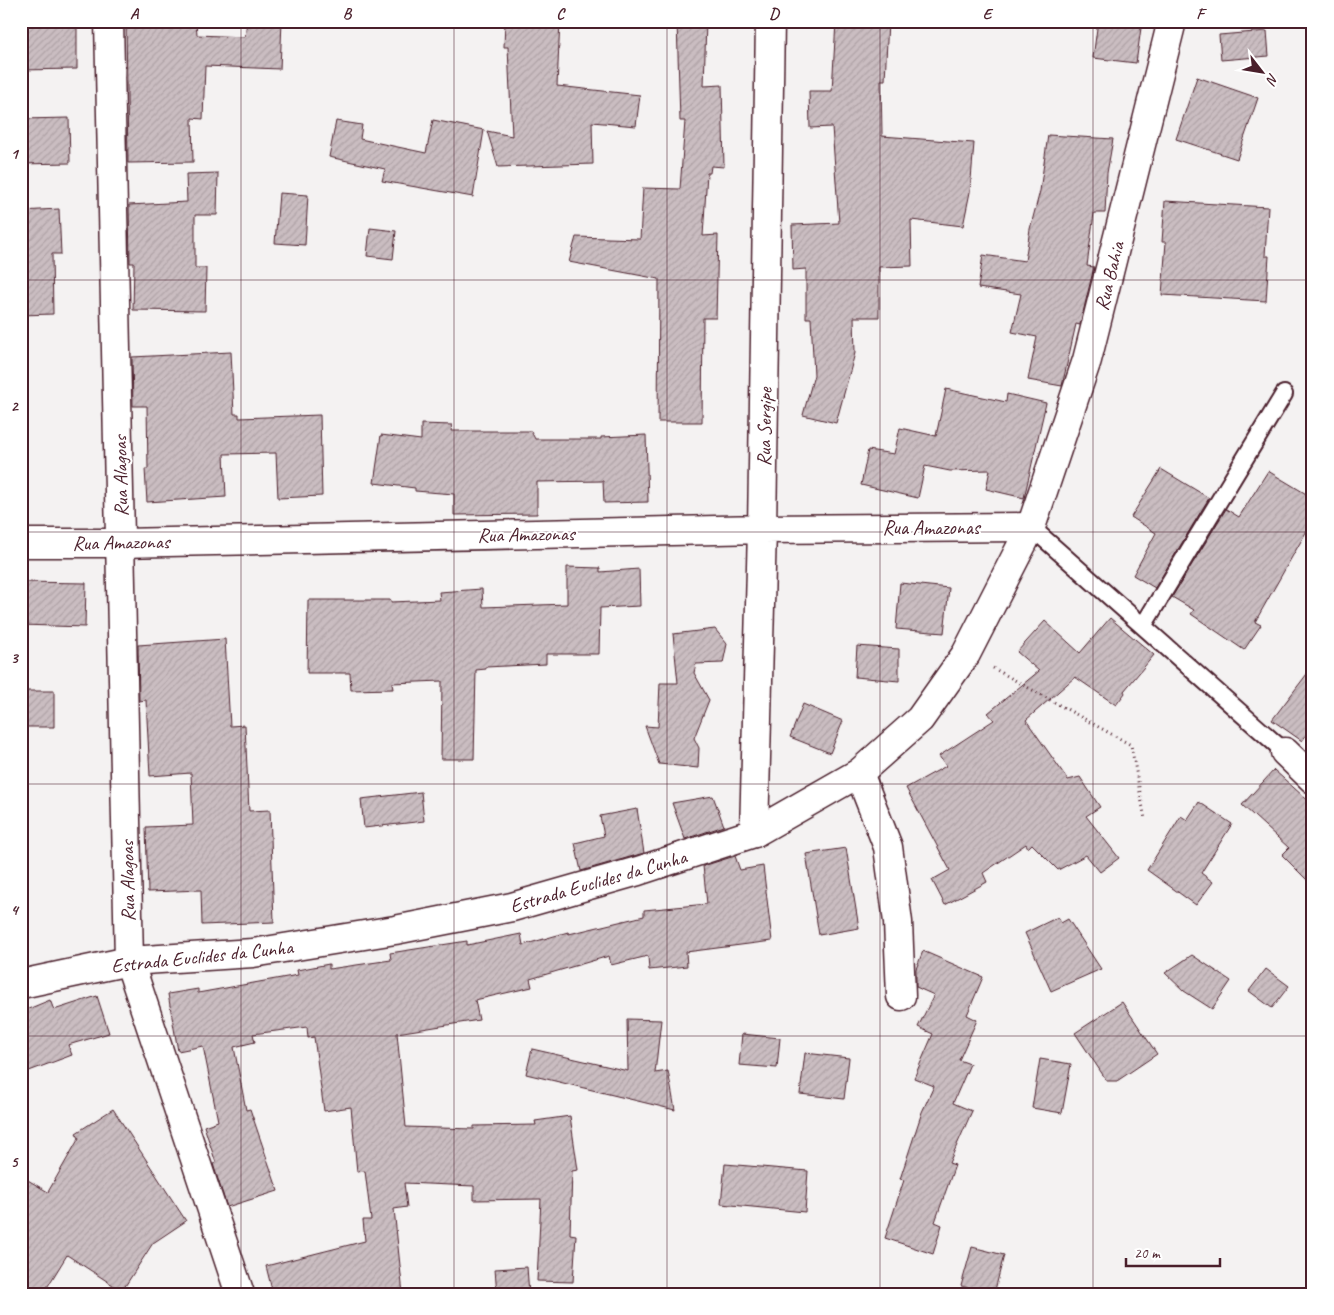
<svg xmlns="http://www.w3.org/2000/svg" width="1334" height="1315" viewBox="0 0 1334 1315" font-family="Caveat,sans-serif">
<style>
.building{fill:url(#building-hatch);stroke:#4a1f2b}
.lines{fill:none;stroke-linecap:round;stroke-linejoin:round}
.lane-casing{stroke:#4a1f2b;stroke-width:20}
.street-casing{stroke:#4a1f2b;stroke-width:31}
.secondary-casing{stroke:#4a1f2b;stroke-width:31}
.path{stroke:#4a1f2b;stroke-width:3;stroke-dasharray:1 4;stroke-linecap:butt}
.lane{stroke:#fff;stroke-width:16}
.street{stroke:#fff;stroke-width:28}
.secondary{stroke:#fff;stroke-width:28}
.grid{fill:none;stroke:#4a1f2b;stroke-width:1;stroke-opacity:0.55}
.labels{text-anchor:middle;stroke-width:4;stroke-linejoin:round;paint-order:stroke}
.street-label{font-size:20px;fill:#4a1f2b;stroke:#fff}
.neatline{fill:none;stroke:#4a1f2b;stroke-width:2}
.grid-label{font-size:16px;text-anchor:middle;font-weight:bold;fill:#4a1f2b}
</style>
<defs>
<pattern id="building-hatch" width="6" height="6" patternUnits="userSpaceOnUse" patternTransform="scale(1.25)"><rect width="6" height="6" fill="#cabdc1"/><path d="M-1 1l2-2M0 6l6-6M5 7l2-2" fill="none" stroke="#afa2a6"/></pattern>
</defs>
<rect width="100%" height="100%" fill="#f4f2f2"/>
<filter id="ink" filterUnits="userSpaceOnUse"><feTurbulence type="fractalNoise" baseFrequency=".02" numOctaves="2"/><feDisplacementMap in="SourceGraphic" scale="10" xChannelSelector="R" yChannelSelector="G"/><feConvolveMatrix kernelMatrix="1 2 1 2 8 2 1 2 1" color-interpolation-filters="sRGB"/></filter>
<g filter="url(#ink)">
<!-- building -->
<path class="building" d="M21,21H77V69L21,70Z
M126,21H196L197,35L245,37L247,21H282L280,69L205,66L203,119L192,118L193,162L128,163Z
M505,21H560L557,86L640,95L636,126L592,122L593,164L498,167L487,131L512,136L508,47H504Z
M677,21H706L704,86L722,85L724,167L711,166L710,173H707L703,236L718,235L716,318H703L702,422H658L659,279L569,262L576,237L640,239L643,188L680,189L685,121H680Z
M836,21H888L885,80H881L882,136L974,143L970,192L963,226L911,220L912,266L879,267V317H854L855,353L836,423L803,415L814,375L811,318H806V269L793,270L792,225L839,223L832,127L810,128L809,91H832Z
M1098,21H1142L1136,63L1093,58Z
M1267,31L1269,56L1221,60L1219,35Z
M1197,77L1258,98L1237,159L1176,139Z
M69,118L70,163L21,164V119Z
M433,120L484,130L473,197L382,181L385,169L329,157L336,121L362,125L360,139L426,153Z
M1048,135L1113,139L1107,173L1105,213H1094L1087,266L1094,267L1080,325L1076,324L1062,386L1028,380L1037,337L1012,332L1021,294L978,288L983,255L1025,261L1030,229L1040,191Z
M218,173L217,215H195V268H206L205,311L133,310L134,263H130L129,205L187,202L186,174Z
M279,193L308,195L305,245L275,243Z
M1165,201L1268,207L1265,256H1269L1266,301L1162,295L1166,242H1162Z
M59,209L61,254H52L53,314L21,315V211Z
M370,228L396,231L393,259L367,256Z
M231,352L234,414H239V418L320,415L322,496L278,498L276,453L224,454L226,497L147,502L145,469H148L147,406H133L132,357Z
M946,389L1006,402L1007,394L1046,403L1024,498L986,489L990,470L950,471L925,466L918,498L861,485L868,450L894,454L900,428L936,436Z
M421,424L452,425L451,431H531L535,439H601V437L646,435L648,502L604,503L603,481L537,482V514L454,515V494L415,491V488L374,483L381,435L421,440Z
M1161,469L1209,498L1155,588L1133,575L1156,533L1131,517Z
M1268,471L1313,498V520L1255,622L1261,625L1244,650L1191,614L1194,610L1172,597L1226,509L1239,517Z
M567,567L600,568V572L639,569L640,606L600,608L599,654H546V664L486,667V669L476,670L474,759H441L442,681L392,683L393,689L351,690L350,673H307L308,600H391V602L440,600L439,592L482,589L483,607L567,604Z
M21,582L86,583L85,627L21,625Z
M900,583L949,588L944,633L896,629Z
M1110,618L1154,655L1124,691L1125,693L1116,705L1075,677L1026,720L1068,780L1080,777L1100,807L1086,816L1119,858L1100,872L1086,855L1058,870L1032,844L1028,848L1026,844L983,873L987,882L945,905L932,880L950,870L906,788L946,766L939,756L994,720L988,713L1039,671L1017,652L1045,621L1080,653Z
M715,629L727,644L723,663L696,664L694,673L709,700L694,738L699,748L698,768L659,764L645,726L658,727L660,683H678L673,634Z
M225,639L230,726L245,725L249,811L270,810L274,922L202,925L201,890L148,892L146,827L193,825L191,773L150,776L146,700L139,701L138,645Z
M857,646L899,649V681L855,677Z
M1313,666V726L1302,741L1272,720Z
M21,691H54V727H21Z
M803,704L843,721L830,753L790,737Z
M1274,770L1313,805V886L1282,855L1289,848L1242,805Z
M421,792L424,821L364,828L361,799Z
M713,796L724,826L685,839L672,803Z
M1199,802L1232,824L1201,873L1213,882L1196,905L1147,870L1181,816L1187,820Z
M637,809L644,853L581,871L575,843L604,836L600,816Z
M846,848L859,928L819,935L806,854Z
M735,856L740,870L763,866L772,941L686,952L687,966L649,970L648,956L611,965L609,956L530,979L532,987L475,1000L479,1020L397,1033L406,1127L474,1129V1126L536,1125L535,1121L570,1116L578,1170L572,1171L570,1234L576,1235L573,1282L537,1281L541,1199L474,1200V1186L404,1183L407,1207L394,1209L403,1294H273L266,1266L365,1241L363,1220H371L365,1171L357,1172L351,1107L324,1111L314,1037L308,1038L307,1027L253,1034L255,1042L234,1047L246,1110L250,1109L278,1191L227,1207L213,1164L216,1163L204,1126L218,1121L203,1046L178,1051L168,994L198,989V993L298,975L297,970L329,964V969L391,960L390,953L467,941V945L521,934L523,945L568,932L569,934L644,916V910L707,904L703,866Z
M1058,917L1061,923L1068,919L1101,969L1051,991L1025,933Z
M923,951L983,977L967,1015L977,1020L959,1060L970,1064L953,1103L972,1111L949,1163L955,1165L935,1222L942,1225L933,1254L885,1238L904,1180L900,1179L922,1112L934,1086L914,1078L933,1034L918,1027L934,995L916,987V969Z
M1192,955L1231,981L1212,1009L1184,991L1165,973Z
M1266,969L1289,986L1272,1008L1249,991Z
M97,996L109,1033L68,1045L72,1055L21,1074V1012L50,1000L54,1010Z
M1122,1002L1157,1054L1117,1081H1107L1075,1033Z
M627,1019L661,1020L655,1073L668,1071L675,1110L526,1074L532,1049L628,1071Z
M742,1034L780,1038L777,1068L739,1065Z
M805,1053L849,1058L844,1099L800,1094Z
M1040,1059L1071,1064L1062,1113L1032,1108Z
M113,1109L186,1221L153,1243L122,1291L67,1255L43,1294H36L21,1285V1176L48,1192L79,1138L76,1133Z
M725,1164L808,1171L805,1212L721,1204Z
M972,1247L1004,1255L994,1294L961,1286Z
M527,1267L529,1294H497L495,1269Z"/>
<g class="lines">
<defs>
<path id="lane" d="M1031,527L1285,752
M1143,626L1284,394"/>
<path id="street" d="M109,21L129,961L240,1294
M21,543H121L762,529L1031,527
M1285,752L1313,779
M859,773L888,847L898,922L901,996
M754,833L762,529L770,21"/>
<path id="secondary" d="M21,984L129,961L253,953L395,930L512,907L638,871L754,833L859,773L920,719L966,654L1031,527L1087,360L1172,21"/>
</defs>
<!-- lane casing -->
<use href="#lane" class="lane-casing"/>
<!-- street casing -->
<use href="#street" class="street-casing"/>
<!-- secondary casing -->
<use href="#secondary" class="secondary-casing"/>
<!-- path -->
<path class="path" d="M993,668L1131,745L1145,819"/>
<!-- lane -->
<use href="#lane" class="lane"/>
<!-- street -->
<use href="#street" class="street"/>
<!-- secondary -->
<use href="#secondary" class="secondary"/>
</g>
</g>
<!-- grid -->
<path class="grid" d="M241,21V1294M454,21V1294M667,21V1294M880,21V1294M1093,21V1294M21,280H1313M21,532H1313M21,784H1313M21,1036H1313"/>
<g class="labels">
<!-- street labels -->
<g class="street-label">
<text transform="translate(1109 276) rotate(-76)" y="7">Rua Bahia</text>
<text transform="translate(764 427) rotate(-89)" y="7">Rua Sergipe</text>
<text transform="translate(120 476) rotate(-91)" y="7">Rua Alagoas</text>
<text x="931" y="534">Rua Amazonas</text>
<text transform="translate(526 534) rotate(-1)" y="7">Rua Amazonas</text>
<text transform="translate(121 542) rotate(-1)" y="7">Rua Amazonas</text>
<text transform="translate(127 881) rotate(-91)" y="7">Rua Alagoas</text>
<text transform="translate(598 881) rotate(-16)" y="7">Estrada Euclides da Cunha</text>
<text transform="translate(202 956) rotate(-6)" y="7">Estrada Euclides da Cunha</text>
</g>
</g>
<!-- margin -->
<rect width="1334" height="1315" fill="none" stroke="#fff" stroke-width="55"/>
<!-- north arrow -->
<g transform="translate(1262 72) rotate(121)" stroke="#ffffff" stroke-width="4" paint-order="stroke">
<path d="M0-4L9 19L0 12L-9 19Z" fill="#4a1f2b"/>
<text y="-8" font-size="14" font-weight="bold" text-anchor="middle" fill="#4a1f2b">N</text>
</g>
<!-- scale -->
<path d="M1126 1258v8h94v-8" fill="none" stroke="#4a1f2b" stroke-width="2.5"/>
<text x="1134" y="1258" font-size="15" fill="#4a1f2b" stroke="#ffffff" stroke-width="4" paint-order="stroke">20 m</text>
<rect x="28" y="28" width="1278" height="1260" class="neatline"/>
<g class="grid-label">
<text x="134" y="19">A</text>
<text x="347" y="19">B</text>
<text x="560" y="19">C</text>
<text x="774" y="19">D</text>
<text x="987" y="19">E</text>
<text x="1200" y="19">F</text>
<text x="14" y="159">1</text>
<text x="14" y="411">2</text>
<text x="14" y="663">3</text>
<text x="14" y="915">4</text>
<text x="14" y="1167">5</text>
</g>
</svg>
